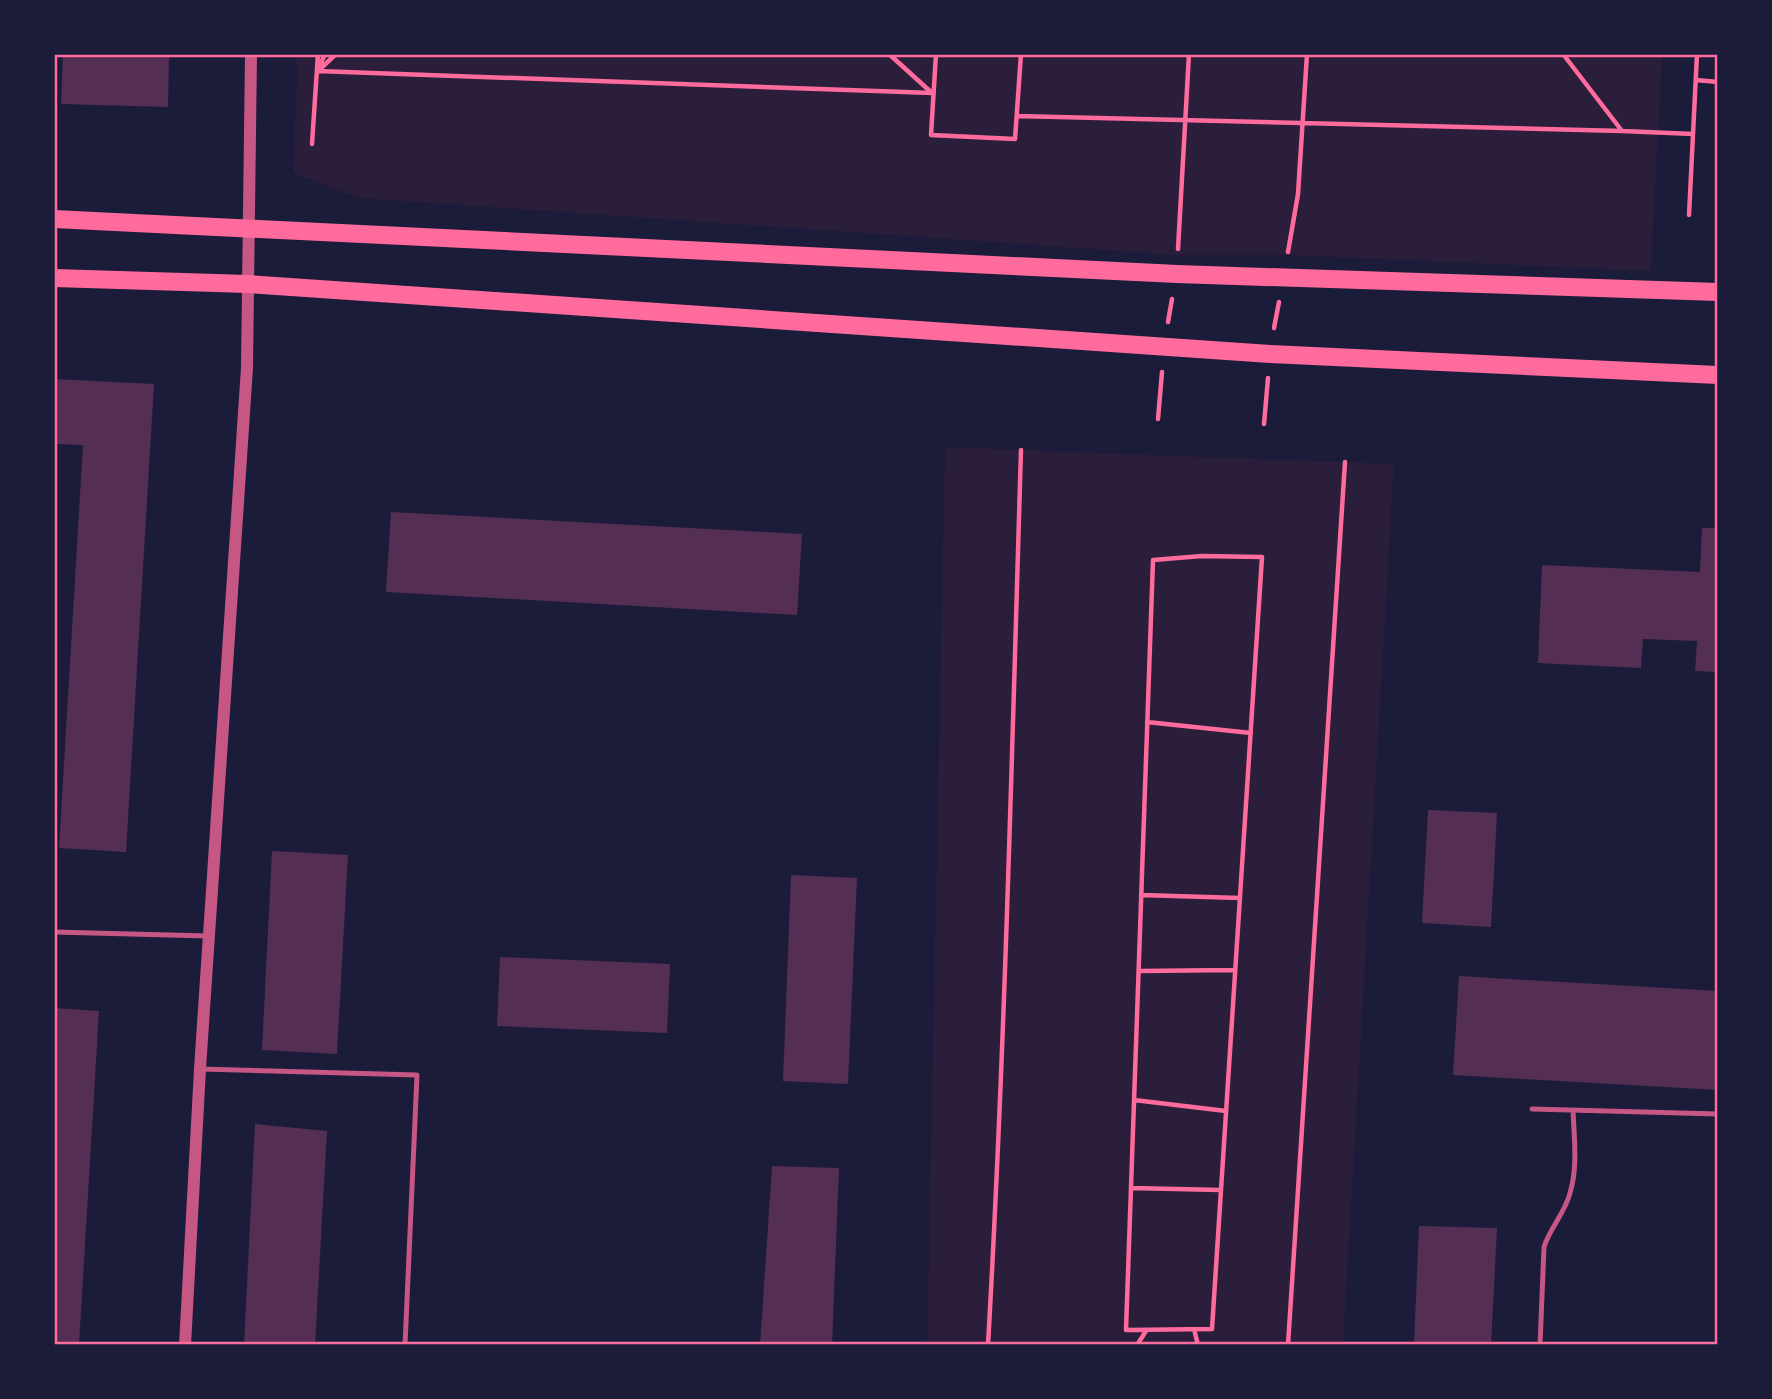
<svg xmlns="http://www.w3.org/2000/svg" width="1772" height="1399" viewBox="0 0 1772 1399" font-family="'IBM Plex Sans',sans-serif">
<style>
.green{fill:#2a1e3b}
.building{fill:#542f53}
.lines{fill:none;stroke-linecap:round;stroke-linejoin:round}
.path{stroke:#ff6b9d;stroke-width:4.5}
.service{stroke:#c65784;stroke-width:5}
.tertiary{stroke:#c65784;stroke-width:12}
.primary{stroke:#ff6b9d;stroke-width:18}
.neatline{fill:none;stroke:#ff6b9d;stroke-width:2.5}
</style>
<rect width="100%" height="100%" fill="#1b1b3a"/>
<!-- green -->
<path class="green" d="M296,54H1662L1651,271L1287,255H1178L359,198L293,173L297,77Z
M945,447L1394,464L1343,1345H927Z"/>
<!-- building -->
<path class="building" d="M63,54H169L168,107L61,104Z
M54,379L154,384L126,852L59,848L83,445L54,444Z
M391,512L802,534L797,615L386,592Z
M1702,528H1718V672L1695,671L1697,641L1643,639L1641,668L1538,663L1542,565L1700,572Z
M1428,810L1497,813L1491,927L1422,923Z
M272,851L348,855L337,1054L262,1050Z
M791,875L857,878L848,1084L783,1081Z
M500,957L670,964L667,1033L497,1026Z
M1459,976L1718,991V1090L1453,1075Z
M54,1008L99,1011L79,1345H54Z
M255,1124L327,1131L315,1345H244Z
M772,1166L839,1168L832,1345H760Z
M1419,1226L1497,1228L1491,1345H1414Z"/>
<g class="lines">
<!-- path -->
<path class="path" d="M889,54L932,93
M936,54L931,135L1015,139L1021,54
M319,67L325,54
M317,71L933,93
M318,71L336,54
M1696,80L1718,82
M1017,116L1622,131L1563,54
M1622,131L1693,134
M312,144L318,54
M1689,215L1697,54
M1178,249L1189,54
M1288,252L1298,194L1307,54
M1168,322L1172,299
M1274,328L1279,302
M1158,419L1162,372
M1264,424L1268,378
M1202,556L1262,557L1212,1329L1126,1330L1153,560Z
M1147,722L1251,733
M1141,895L1240,898
M1139,971L1235,970
M1134,1100L1226,1111
M1131,1188L1221,1190
M1194,1329L1198,1345
M988,1345C1005,1047 1012,749 1021,450
M1137,1345L1146,1331
M1288,1345L1345,462"/>
<!-- service -->
<path class="service" d="M54,932L208,936
M200,1069L417,1075L405,1345
M1532,1109L1718,1114
M1540,1345L1544,1247C1550,1228 1565,1213 1570,1193C1578,1167 1574,1137 1573,1110"/>
<!-- tertiary -->
<path class="tertiary" d="M185,1345L200,1069L247,368L251,54"/>
<!-- primary -->
<path class="primary" d="M54,219L1177,274L1718,292
M54,278L248,284L1270,354L1718,375"/>
</g>
<!-- border -->
<rect width="1772" height="1399" fill="none" stroke="#1b1b3a" stroke-width="112"/>
<rect x="56" y="56" width="1660" height="1287" class="neatline"/>
</svg>
